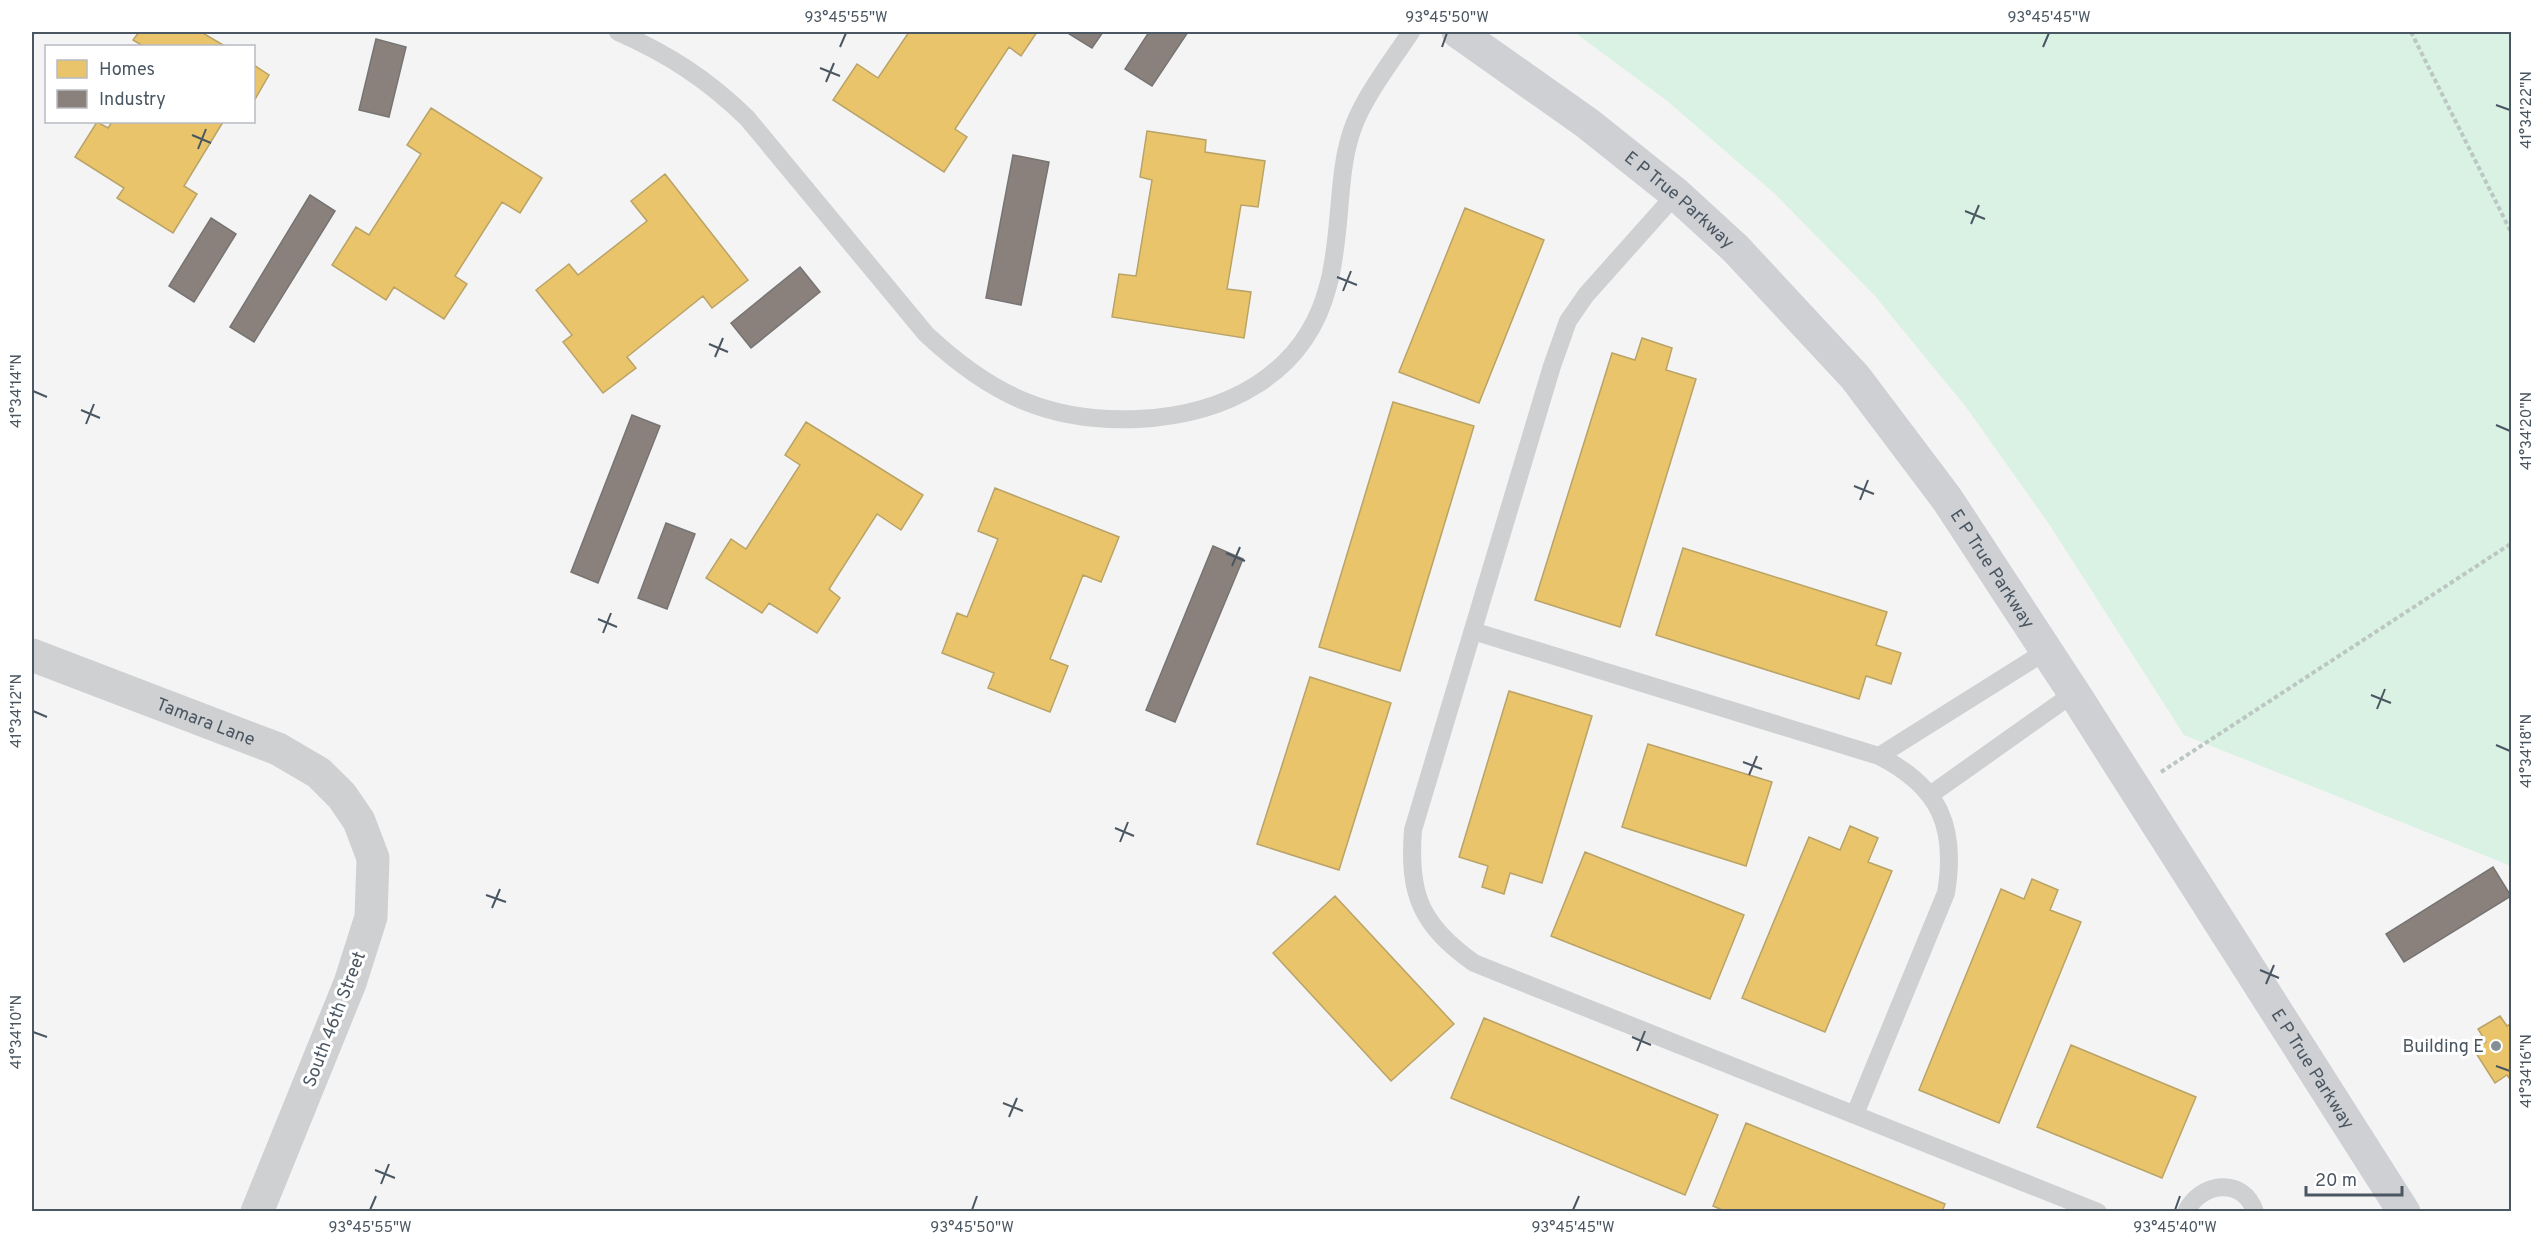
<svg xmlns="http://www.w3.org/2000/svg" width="2543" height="1243" viewBox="0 0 2543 1243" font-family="Overpass,sans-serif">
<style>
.green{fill:#d9f2e3}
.homes{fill:#e9c46a;stroke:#b9a367;stroke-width:1.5}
.industry{fill:#8a817c;stroke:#777474;stroke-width:1.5}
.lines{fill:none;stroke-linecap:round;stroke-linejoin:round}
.path{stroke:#bcc7c4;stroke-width:4;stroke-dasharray:4.5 3;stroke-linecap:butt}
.service{stroke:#ced0d2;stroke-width:18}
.minor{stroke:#ced0d2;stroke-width:33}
.secondary{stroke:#ced0d4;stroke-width:33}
.ticks{fill:none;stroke:#4a5661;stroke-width:2}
.poi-dot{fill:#868d94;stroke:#fff;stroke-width:2}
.labels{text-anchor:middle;stroke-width:6;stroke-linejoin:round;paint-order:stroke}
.street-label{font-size:18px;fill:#4a5661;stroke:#fff}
.poi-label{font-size:18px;fill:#4a5661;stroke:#fff;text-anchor:end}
.neatline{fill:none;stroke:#4a5661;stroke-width:2}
.ticks-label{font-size:15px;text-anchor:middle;fill:#4a5661}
</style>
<rect width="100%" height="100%" fill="#f4f4f4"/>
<!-- green -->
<path class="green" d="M1574,32H2511V866L2184,735L2049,524L1966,407L1875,296L1775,194L1666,100Z"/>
<!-- homes -->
<path class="homes" d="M139,32H201L225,46H143L133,40Z
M909,32H1037L1021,56L1009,47L955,129L967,137L944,172L833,100L857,64L878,78Z
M254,65L269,75L254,101Z
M431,108L542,178L520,213L502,202L455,276L467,284L444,319L394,287L386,300L332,265L356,227L369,235L421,154L407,145Z
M97,122L108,128L112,122H223L184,186L197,194L173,233L117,198L124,188L75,157Z
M1147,131L1206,140L1205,152L1265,161L1258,207L1241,205L1227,289L1251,292L1244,338L1112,317L1119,274L1136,276L1152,180L1140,177Z
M665,174L748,280L712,308L703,296L627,357L636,368L603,393L563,342L572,335L536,290L569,264L578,275L647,221L631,201Z
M1465,208L1544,240L1479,403L1399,372Z
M1642,338L1672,348L1666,370L1696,379L1620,627L1535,600L1612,353L1635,360Z
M1393,402L1474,426L1400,671L1319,647Z
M806,422L923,495L901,530L877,514L829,589L840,598L817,633L769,603L762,613L706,578L731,539L746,549L800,465L785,455Z
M995,488L1119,537L1101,582L1083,575L1050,659L1068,666L1050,712L988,688L994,673L942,653L957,613L967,617L998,539L978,531Z
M1683,548L1887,612L1876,645L1901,653L1891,684L1866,676L1859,699L1656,635Z
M1310,677L1391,703L1339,870L1257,844Z
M1509,691L1592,716L1542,883L1510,873L1504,894L1482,887L1488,866L1459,857Z
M1648,744L1772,782L1746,866L1622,827Z
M1850,826L1878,838L1868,862L1892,871L1825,1032L1742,998L1809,837L1840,850Z
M1585,852L1744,915L1710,999L1551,936Z
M2032,879L2058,890L2050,910L2081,922L1999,1123L1919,1090L2001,889L2024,899Z
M1335,896L1454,1024L1391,1081L1273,953Z
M2500,1016L2507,1026L2512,1023V1082L2507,1075L2495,1083L2474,1050L2486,1042L2478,1029Z
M1484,1018L1718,1115L1685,1195L1451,1098Z
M2071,1045L2196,1097L2162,1178L2037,1127Z
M1746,1123L1945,1204L1942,1212H1727L1713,1206Z"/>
<!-- industry -->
<path class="industry" d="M1066,32H1103L1092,48Z
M1149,32H1188L1152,86L1125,69Z
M376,39L406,47L389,117L359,110Z
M1013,155L1049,162L1021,305L986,298Z
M310,195L335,211L254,342L230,327Z
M211,218L236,234L194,302L169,286Z
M800,267L820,292L751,348L731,323Z
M632,415L660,426L598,583L571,572Z
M666,523L695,534L667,609L638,598Z
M1213,546L1243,559L1175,722L1146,710Z
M2493,867L2511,896L2404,962L2386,934Z"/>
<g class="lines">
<!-- path -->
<path class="path" d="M2411,32L2512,234
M2161,772L2512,543"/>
<!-- service -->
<path class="service" d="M618,32C668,54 707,79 747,118L926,334C990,394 1049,423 1138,419C1224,415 1305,376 1328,286C1333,269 1335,250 1337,232C1341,197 1341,158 1354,125C1366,94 1393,59 1411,32
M1676,194L1586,295L1568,321L1552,366L1413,830C1408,895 1421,925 1474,963L2098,1212
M1473,631L1879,756C1940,787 1957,827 1946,893L1855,1114
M1879,756L2046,651
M1930,795L2074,693
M2186,1212C2200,1182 2244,1176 2255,1212"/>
<!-- minor -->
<path class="minor" id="s1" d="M32,655L278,749L319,773L342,796L359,821L373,858L371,917L350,983L257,1212"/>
<!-- secondary -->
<path class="secondary" id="s2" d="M1458,32L1587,123L1676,194L1736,249L1855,377L1947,499L2074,693L2404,1212"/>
</g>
<!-- ticks -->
<path class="ticks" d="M840,47L846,33M1442,47L1447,33M2043,47L2049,33M820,68L840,76M826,82L834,63M2496,105L2510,110M192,135L211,143M198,149L206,129M1965,211L1985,219M1971,224L1979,205M1337,277L1357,285M1343,291L1351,271M709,344L728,352M715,357L723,338M33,391L47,397M81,410L100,418M86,424L94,404M2496,425L2510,431M1854,486L1874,494M1860,500L1868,480M1226,553L1245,561M1232,566L1240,547M598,619L617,627M603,633L611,613M2371,695L2391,703M2377,709L2385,689M33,711L47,717M2496,745L2510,751M1743,762L1762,769M1749,775L1757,756M1115,828L1134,836M1120,842L1128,822M486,895L506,902M492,908L500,889M2260,970L2279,978M2266,984L2274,965M33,1032L47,1037M1632,1037L1651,1045M1637,1051L1645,1031M2496,1066L2510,1071M1003,1103L1023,1111M1009,1117L1017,1098M375,1170L395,1178M381,1184L389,1164M370,1210L376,1196M972,1210L977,1196M1573,1210L1579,1196M2175,1210L2180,1196"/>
<!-- markers -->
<circle class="poi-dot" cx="2496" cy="1046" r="6"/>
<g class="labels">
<!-- street labels -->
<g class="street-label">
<text dy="6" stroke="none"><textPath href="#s2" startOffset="278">E P True Parkway</textPath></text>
<text dy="6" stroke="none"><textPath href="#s2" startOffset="764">E P True Parkway</textPath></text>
<text dy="6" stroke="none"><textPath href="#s1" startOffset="186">Tamara Lane</textPath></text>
<text transform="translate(334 1019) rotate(-69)" y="6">South 46th Street</text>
<text dy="6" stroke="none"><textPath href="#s2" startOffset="1358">E P True Parkway</textPath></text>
</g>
<!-- poi labels -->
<g class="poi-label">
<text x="2484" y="1052">Building E</text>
</g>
</g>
<!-- border -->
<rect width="2543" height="1243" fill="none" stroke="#ffffff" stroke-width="66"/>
<!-- legend -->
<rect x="45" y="45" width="210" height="78" fill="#ffffff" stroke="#b7bbc0" stroke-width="1.5"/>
<rect x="57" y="60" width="30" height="18" fill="#e9c46a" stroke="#b7bbc0" stroke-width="1.5"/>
<text x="99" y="75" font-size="18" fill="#4a5661">Homes</text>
<rect x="57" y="90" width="30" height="18" fill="#8a817c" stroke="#b7bbc0" stroke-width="1.5"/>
<text x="99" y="105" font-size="18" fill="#4a5661">Industry</text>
<!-- scale -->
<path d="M2306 1186v9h96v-9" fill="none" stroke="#4a5661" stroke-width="3"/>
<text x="2315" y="1186" font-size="18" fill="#4a5661" stroke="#ffffff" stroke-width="4.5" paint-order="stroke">20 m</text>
<rect x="33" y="33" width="2477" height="1177" class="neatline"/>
<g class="ticks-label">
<text x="846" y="22">93°45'55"W</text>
<text x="1447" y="22">93°45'50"W</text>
<text x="2049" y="22">93°45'45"W</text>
<text transform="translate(2526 110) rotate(-90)" y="5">41°34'22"N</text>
<text transform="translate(16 391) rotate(-90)" y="5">41°34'14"N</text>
<text transform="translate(2526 431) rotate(-90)" y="5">41°34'20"N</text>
<text transform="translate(16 711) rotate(-90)" y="5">41°34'12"N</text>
<text transform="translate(2526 751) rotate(-90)" y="5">41°34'18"N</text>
<text transform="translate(16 1032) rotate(-90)" y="5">41°34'10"N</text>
<text transform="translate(2526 1071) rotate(-90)" y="5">41°34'16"N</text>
<text x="370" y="1232">93°45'55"W</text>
<text x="972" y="1232">93°45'50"W</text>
<text x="1573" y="1232">93°45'45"W</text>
<text x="2175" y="1232">93°45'40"W</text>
</g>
</svg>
